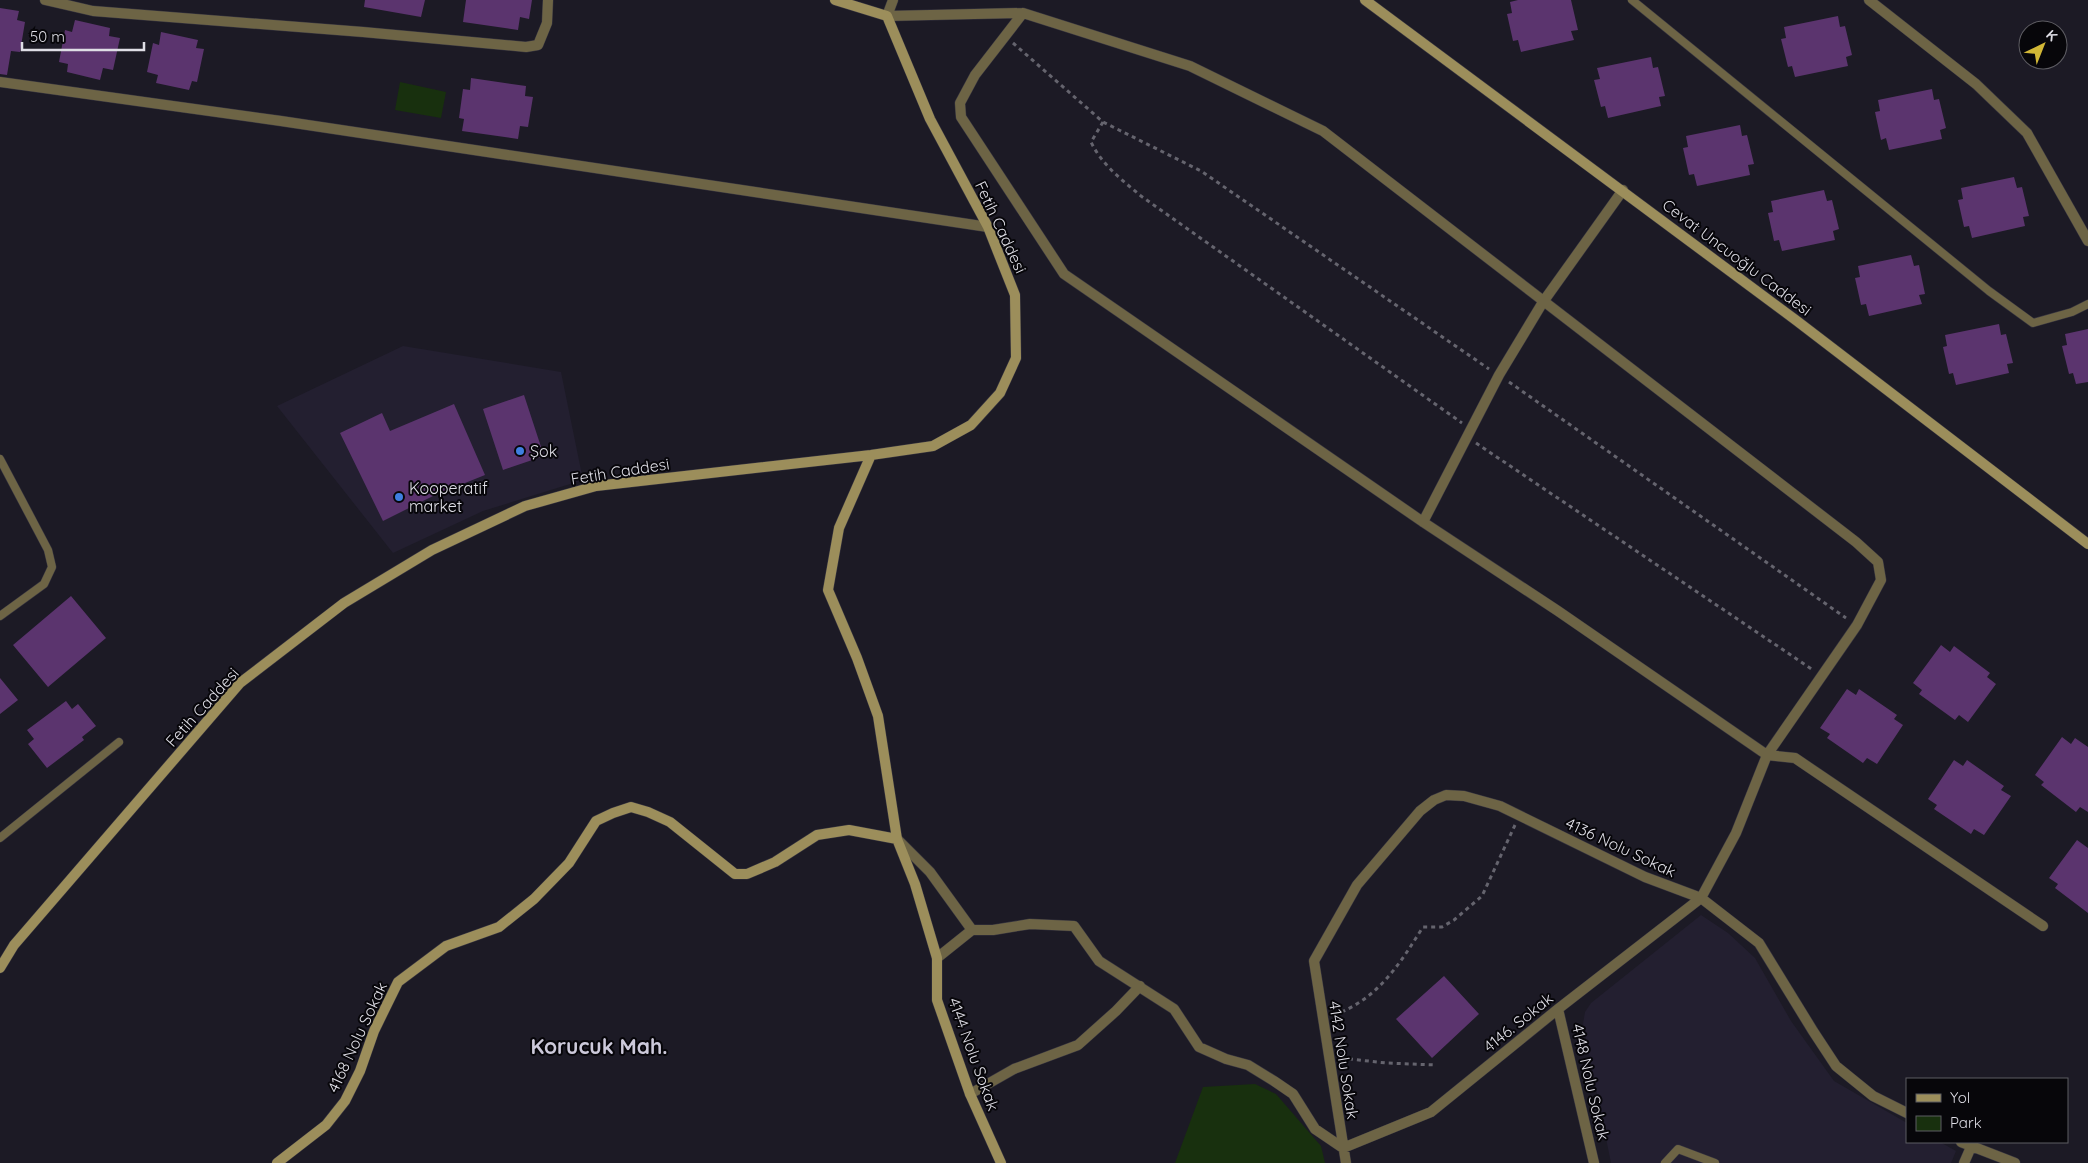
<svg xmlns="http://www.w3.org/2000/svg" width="2088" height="1163" viewBox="0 0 2088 1163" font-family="Quicksand,sans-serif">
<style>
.built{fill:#231f30}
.green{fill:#18300e}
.building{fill:#5b346e}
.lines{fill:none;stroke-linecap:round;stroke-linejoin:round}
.lane-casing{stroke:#373540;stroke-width:9}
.street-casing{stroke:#373540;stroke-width:11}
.secondary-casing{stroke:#373540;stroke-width:11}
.path{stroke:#65646e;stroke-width:3;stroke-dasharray:4 4;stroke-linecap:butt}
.lane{stroke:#6d6445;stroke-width:8}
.street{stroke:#6d6445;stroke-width:10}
.secondary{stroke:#9c8e5b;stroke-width:10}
.shop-dot{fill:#3f7fe0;stroke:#07060a;stroke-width:2}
.labels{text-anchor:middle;stroke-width:4;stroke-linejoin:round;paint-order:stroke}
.street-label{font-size:16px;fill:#dfdee6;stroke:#07060a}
.poi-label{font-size:16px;fill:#dfdee6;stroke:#07060a;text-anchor:start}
.district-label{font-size:21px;font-weight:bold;fill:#ccc9da;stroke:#07060a}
</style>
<rect width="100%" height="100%" fill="#1c1a25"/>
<!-- built -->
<path class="built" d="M403,346L561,372L583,480L483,511L393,553L277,406Z
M1701,915L1728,933L1755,958L1791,1021L1834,1081L1907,1123V1142H1940L1956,1151L1951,1163H1611L1583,1024L1585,1012L1591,1003Z"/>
<!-- green -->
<path class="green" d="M400,82L446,92L441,118L395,110Z
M1255,1084L1276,1094L1321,1146L1325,1163H1175L1203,1087Z"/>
<!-- building -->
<path class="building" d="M365,0H425L421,17L364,7Z
M466,0H532L529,19L520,17L518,30L463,22Z
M1518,0H1571L1578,30L1571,31L1574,40L1521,52L1518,40L1513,41L1507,14L1512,13L1510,2Z
M0,8L19,11L17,20L25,22L20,52L11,51L7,75L0,74Z
M1838,16L1840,27L1845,26L1852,55L1846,57L1848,66L1795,77L1792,66L1788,67L1781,39L1786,38L1784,27Z
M75,20L110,28L109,36L120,38L113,70L103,68L100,80L67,72L68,64L59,62L65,30L72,32Z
M161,32L198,40L196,48L204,49L197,82L192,81L189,90L156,83L158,75L147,72L153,43L159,45Z
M1651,57L1653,68L1658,67L1665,96L1659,97L1661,106L1608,118L1605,106L1601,107L1594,80L1600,79L1597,68Z
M471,78L526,86L525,96L533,97L528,127L520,126L518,139L462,131L464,119L459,118L463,89L470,90Z
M1932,89L1934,100L1939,99L1946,128L1940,130L1942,139L1889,150L1886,138L1881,140L1875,112L1880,111L1878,100Z
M1740,125L1742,136L1747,135L1754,164L1748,165L1750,175L1697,186L1694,174L1689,175L1683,148L1688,147L1686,136Z
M2014,177L2017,188L2022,187L2029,216L2023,217L2025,226L1972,238L1969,226L1964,227L1958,200L1963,199L1961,188Z
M1824,190L1827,201L1832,200L1839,229L1833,231L1835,240L1782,251L1779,240L1774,241L1768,213L1773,212L1771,201Z
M1911,255L1914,266L1919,265L1925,294L1919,295L1922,304L1869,316L1866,304L1861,305L1855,278L1860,277L1858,266Z
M1999,324L2001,335L2006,334L2013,363L2007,364L2009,373L1956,385L1953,373L1949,374L1943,347L1947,346L1945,335Z
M2088,329V382L2076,384L2073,373L2069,374L2062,346L2067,345L2065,334Z
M524,395L544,456L503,470L483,409Z
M454,404L485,475L435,495L383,521L340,433L382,413L390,431Z
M71,596L106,638L48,687L13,645Z
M1941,645L1950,652L1954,646L1990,673L1987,677L1996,684L1968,722L1959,715L1955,720L1919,694L1922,690L1913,683Z
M0,678L18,700L0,714Z
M1847,689L1856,695L1859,689L1897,715L1894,719L1903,725L1877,764L1867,758L1863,763L1827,738L1830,734L1820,728Z
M66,701L72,709L78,704L96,726L82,737L84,740L47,768L28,744L34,739L27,730Z
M2062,737L2071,744L2075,738L2088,747V812L2080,807L2076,812L2041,785L2044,782L2035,775Z
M1954,760L1963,766L1967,760L2004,786L2001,790L2011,796L1984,835L1974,829L1971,834L1934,809L1937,805L1928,799Z
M2077,840L2088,848V913L2055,888L2058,884L2049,878Z
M1444,976L1479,1014L1432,1058L1396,1019Z"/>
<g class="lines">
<defs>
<path id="lane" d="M1632,0L1989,291L2033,323L2072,312L2088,304
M0,459L48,550L52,567L44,584L0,616
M0,838L119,742
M1665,1163L1678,1149L1715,1163"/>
<path id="street" d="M45,0L93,11L363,32L526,47L538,45L547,23L548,0
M893,0L887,16L1023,13L1190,66L1323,131L1856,542L1878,562L1881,580L1857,625L1767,755L1736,833L1701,898L1558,1009L1431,1112L1343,1148L1315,1129L1293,1094L1274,1081L1248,1065L1226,1059L1199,1047L1174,1009L1099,961L1074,926L1030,924L993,930H972L930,872L897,839
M1869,0L1976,84L2027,133L2088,241
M1023,13L975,75L960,103L961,117L1064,274L1423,522L1558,611L1767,755L1795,758L2043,926
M0,82L281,121L988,227
M1423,522L1499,375L1543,302L1623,190
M937,958L972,930
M1558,1009L1594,1163
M970,1094L1014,1069L1078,1045L1116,1011L1140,986
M1961,1142L2015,1163
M1346,1163L1314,961L1357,885L1420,811L1434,800L1446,795L1464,796L1500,806L1645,877L1701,898L1759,943L1813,1031L1836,1066L1873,1096L1907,1113
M1964,1163L1971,1147"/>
<path id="secondary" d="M1365,0L1797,321L2088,544
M871,455L839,528L828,590L857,658L878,716L897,839L915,884L937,958V1000L970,1094L1001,1163
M0,968L14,945L240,683L344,603L432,550L525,506L596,486L871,455L933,446L971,425L1000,393L1016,358L1015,295L988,227L930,119L887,16L835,0
M277,1163L326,1125L345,1101L360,1071L374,1031L398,982L446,946L499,927L534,899L569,863L596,821L613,813L631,807L648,812L670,822L735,874H747L775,862L817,835L849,830L897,839"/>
</defs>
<!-- lane casing -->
<use href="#lane" class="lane-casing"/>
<!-- street casing -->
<use href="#street" class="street-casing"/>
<!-- secondary casing -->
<use href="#secondary" class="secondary-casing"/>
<!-- path -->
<path class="path" d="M1013,43L1103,122L1201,171L1489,369
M1103,122L1091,142C1102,165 1122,180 1141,196L1462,423
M1509,382L1846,618
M1476,443L1813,670
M1334,1015C1378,999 1399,965 1423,927H1442L1454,920L1482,896L1515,825
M1341,1058L1386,1063L1436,1065"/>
<!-- lane -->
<use href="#lane" class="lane"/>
<!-- street -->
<use href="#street" class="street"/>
<!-- secondary -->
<use href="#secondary" class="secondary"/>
</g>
<!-- markers -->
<g class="shop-dot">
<circle cx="520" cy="451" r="5"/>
<circle cx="399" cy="497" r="5"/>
</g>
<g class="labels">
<!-- street labels -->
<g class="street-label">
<text transform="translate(1001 227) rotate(65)" y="6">Fetih Caddesi</text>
<text transform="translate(1737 257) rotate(37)" y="6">Cevat Uncuoğlu Caddesi</text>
<text transform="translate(620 471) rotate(-9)" y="6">Fetih Caddesi</text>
<text transform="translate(202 707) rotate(-48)" y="6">Fetih Caddesi</text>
<text transform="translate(1621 847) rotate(25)" y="6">4136 Nolu Sokak</text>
<text transform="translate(1518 1022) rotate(-39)" y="6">4146. Sokak</text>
<text transform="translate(357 1037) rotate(-65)" y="6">4168 Nolu Sokak</text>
<text transform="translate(974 1054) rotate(70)" y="6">4144 Nolu Sokak</text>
<text transform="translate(1344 1060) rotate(81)" y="6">4142 Nolu Sokak</text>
<text transform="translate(1591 1082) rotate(77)" y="6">4148 Nolu Sokak</text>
</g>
<!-- poi labels -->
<g class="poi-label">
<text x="530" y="457">Şok</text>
<text x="409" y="494">Kooperatif<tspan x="409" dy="18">market</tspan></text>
</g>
<!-- district labels -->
<g class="district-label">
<text x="599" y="1054">Korucuk Mah.</text>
</g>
</g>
<!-- legend -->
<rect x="1906" y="1078" width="162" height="65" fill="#07060a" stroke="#5d5c62"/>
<rect x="1916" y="1094" width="25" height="8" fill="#9c8e5b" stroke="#5d5c62"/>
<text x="1950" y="1103" font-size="15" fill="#dfdee6">Yol</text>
<rect x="1916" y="1116" width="25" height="15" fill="#18300e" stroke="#5d5c62"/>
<text x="1950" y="1128" font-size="15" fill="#dfdee6">Park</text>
<!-- north arrow -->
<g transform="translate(2043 45) rotate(43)"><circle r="24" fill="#07060a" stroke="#5d5c62"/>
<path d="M0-4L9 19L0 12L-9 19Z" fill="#d2b736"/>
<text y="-8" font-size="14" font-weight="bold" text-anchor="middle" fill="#dfdee6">K</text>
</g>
<!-- scale -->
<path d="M22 42v8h122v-8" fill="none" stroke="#dfdee6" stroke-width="2.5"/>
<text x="30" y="42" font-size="15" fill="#dfdee6" stroke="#07060a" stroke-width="4" paint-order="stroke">50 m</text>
</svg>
